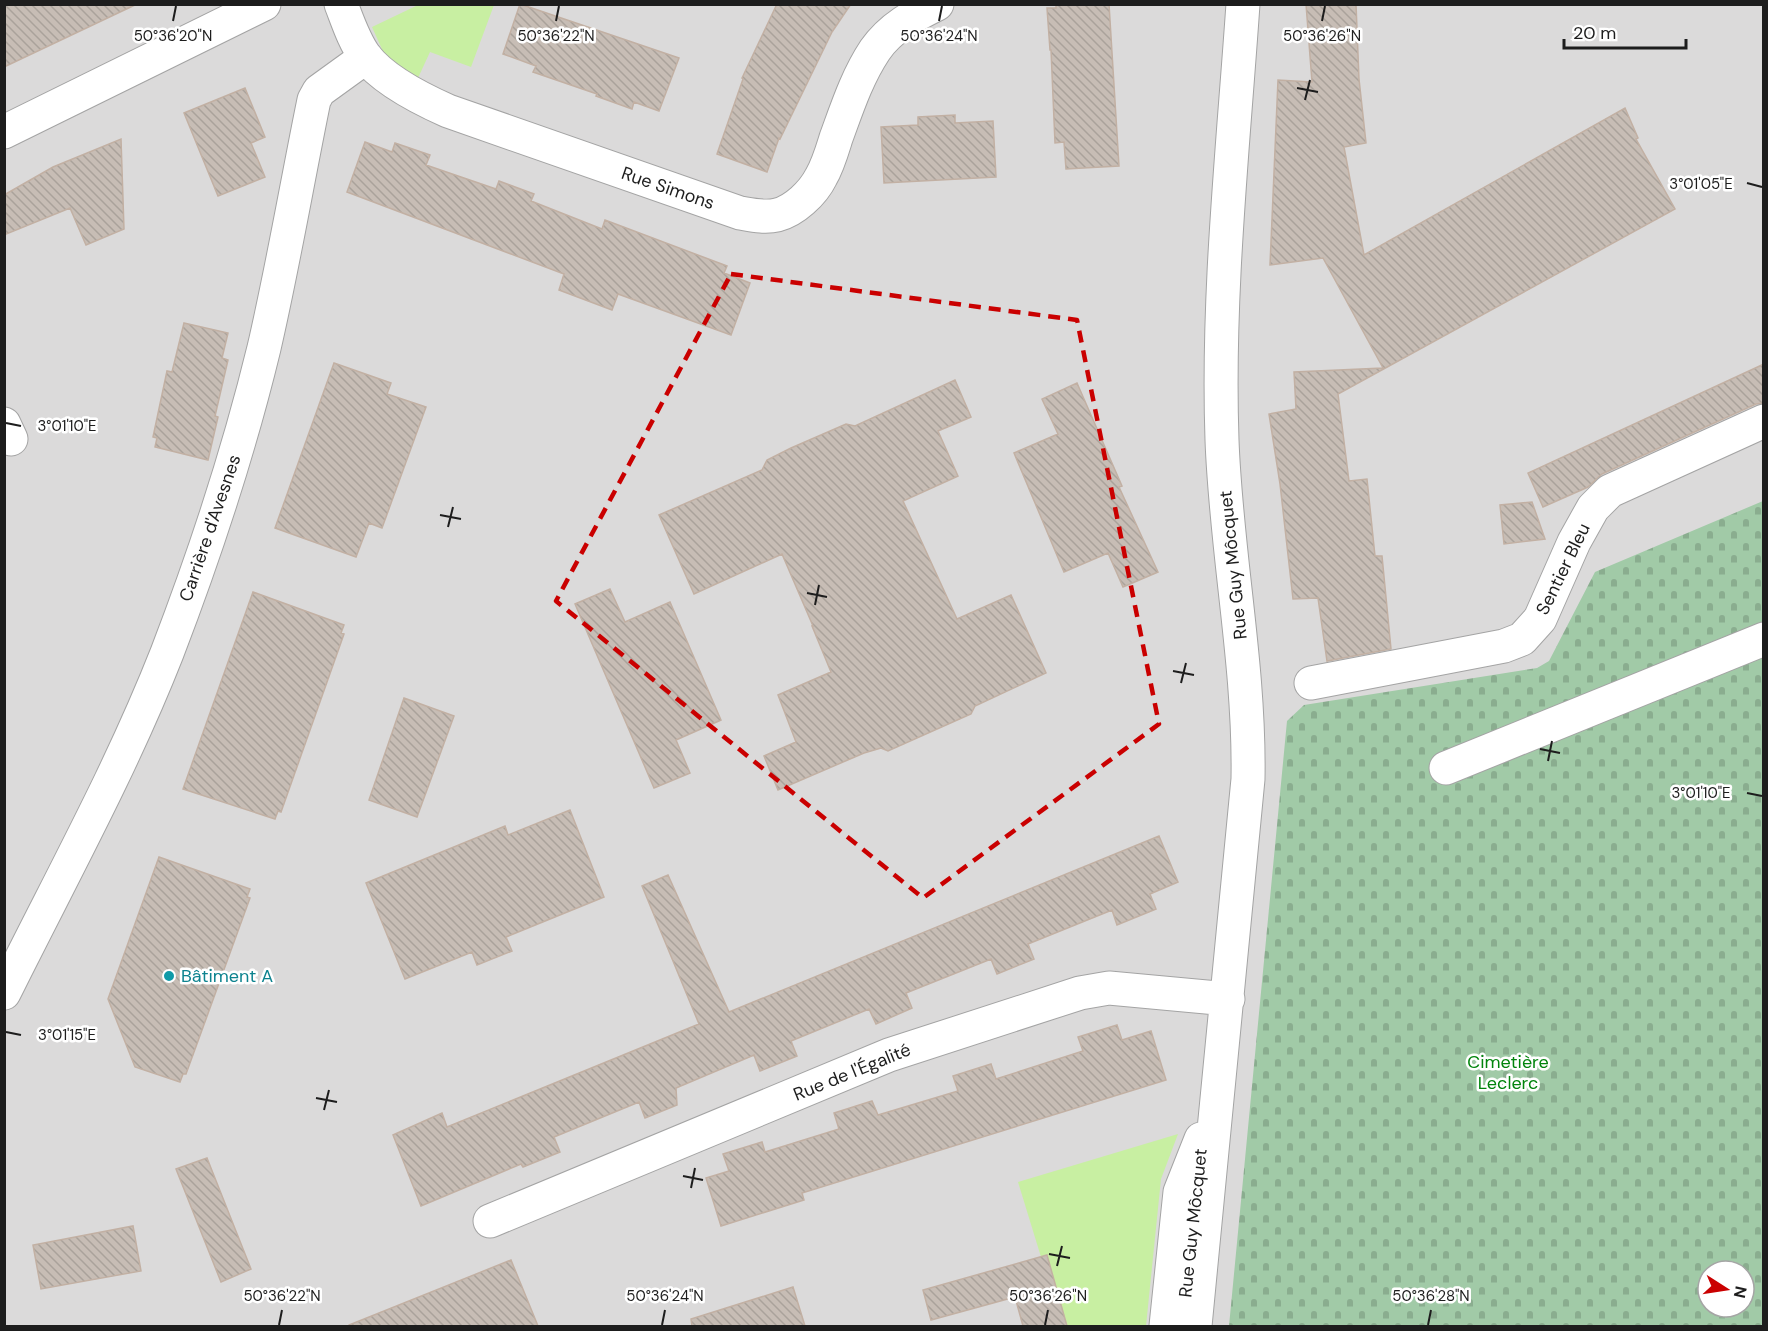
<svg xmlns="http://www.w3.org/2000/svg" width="1768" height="1331" viewBox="0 0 1768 1331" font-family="'DM Sans',sans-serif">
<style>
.residential{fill:#dbdada;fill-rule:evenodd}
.grass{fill:#c8efa2}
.cemetery{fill:url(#cemetery-stones);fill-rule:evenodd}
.building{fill:url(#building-back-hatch);stroke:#c2b0a3;stroke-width:1.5}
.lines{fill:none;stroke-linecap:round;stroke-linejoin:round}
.minor-casing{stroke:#a4a4a4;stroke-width:35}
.minor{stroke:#fff;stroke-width:33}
.marked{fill:none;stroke:#ca0000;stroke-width:4.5;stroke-dasharray:12 8;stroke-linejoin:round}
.ticks{fill:none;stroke:#1d1d1d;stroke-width:2}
.culture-dot{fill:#0f9aa8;stroke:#fff;stroke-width:2}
.labels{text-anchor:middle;stroke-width:5;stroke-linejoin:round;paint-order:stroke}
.street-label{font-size:18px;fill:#1d1d1d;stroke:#fff}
.culture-label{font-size:18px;fill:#0d838f;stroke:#fff;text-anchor:start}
.park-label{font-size:18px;fill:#01840c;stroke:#fff}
.ticks-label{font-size:15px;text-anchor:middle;fill:#1d1d1d;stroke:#fff;stroke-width:5;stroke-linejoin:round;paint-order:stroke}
</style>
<defs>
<pattern id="cemetery-stones" width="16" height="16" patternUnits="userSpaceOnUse" patternTransform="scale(1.5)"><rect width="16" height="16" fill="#a1caa7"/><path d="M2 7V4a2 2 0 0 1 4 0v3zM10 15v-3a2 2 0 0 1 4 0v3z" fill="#8aad8f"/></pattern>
<pattern id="building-back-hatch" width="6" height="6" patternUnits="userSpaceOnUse" patternTransform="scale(1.5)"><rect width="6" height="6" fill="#c7bdb5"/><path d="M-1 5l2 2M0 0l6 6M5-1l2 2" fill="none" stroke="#aaa29b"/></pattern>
</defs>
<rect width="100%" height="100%" fill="#efebe2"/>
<!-- residential -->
<path class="residential" d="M132,4L1763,5V1326H5V5H106L112,16ZM1708,1271H1744V1307H1708Z"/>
<!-- grass -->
<path class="grass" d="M418,5H494L471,67L430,52L418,78L385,56L372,27Z
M1178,1134L1161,1179L1146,1326H1067L1047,1256L1041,1257L1018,1182Z"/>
<!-- cemetery -->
<path class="cemetery" d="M1763,501V1326H1229L1287,721L1304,705L1537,668L1549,661L1595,572ZM1708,1271H1744V1307H1708Z"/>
<!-- building -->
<path class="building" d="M4,4H137L4,67Z
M520,4L679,58L659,111L634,102L632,109L596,96L597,94L533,72L536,66L503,54Z
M777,4H851L832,32L780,139L779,138L767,172L717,154L743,79L742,78Z
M1056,4H1109L1119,166L1066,169L1064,142L1055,143L1051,50H1050L1047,8H1056Z
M1306,4H1356L1359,79L1366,143L1344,147L1364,255L1625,108L1638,138L1636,139L1675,209L1338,394L1349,481L1367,479L1375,556H1382L1391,649L1327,661L1318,598L1293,599L1280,484L1269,414L1296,409L1294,372L1383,368L1323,258L1270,265L1278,80L1312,82Z
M245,88L265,137L251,143L265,177L218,196L184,113Z
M955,115V123L993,121L996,177L884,183L881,127L918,125V117Z
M121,139L124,229L86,245L70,208L4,235V195L53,167Z
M365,142L392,152L395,143L430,155L426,165L496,189L499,181L534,194L531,201L602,229L605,220L727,266L724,273L750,283L731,335L618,294L612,310L559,290L564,274L347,192Z
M184,323L228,333L222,358L228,360L215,416L218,417L208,460L155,447L157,438L153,437L167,371L172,372Z
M334,363L391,383L387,394L426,407L382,528L369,523L356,557L275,528Z
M1764,364V403L1756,404L1602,474L1588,487L1543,507L1528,473Z
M955,380L971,417L938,431L958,476L903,501L957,619L1011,595L1046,673L975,706L971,714L888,751L881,748L864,753L778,790L764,756L796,742L778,695L831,672L812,626H813L782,554L694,594L659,515L762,470L767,460L791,448L846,424L855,426Z
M1077,383L1122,486L1119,487L1158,572L1123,587L1108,553L1064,572L1014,453L1058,434L1042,399Z
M1532,502L1545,539L1504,544L1500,505Z
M610,589L625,622L670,602L721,720L676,740L690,773L654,788L575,604Z
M253,592L344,625L341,633L344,634L281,812L278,811L275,819L183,789Z
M404,698L454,716L417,817L369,800Z
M570,810L604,897L506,937L512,951L477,965L472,952L405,979L366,883L505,826L508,835Z
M1159,836L1178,882L1150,894L1156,909L1117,925L1112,910L1028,944L1034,959L997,974L991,959L906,993L912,1008L876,1024L869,1009L791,1041L797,1056L760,1071L754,1055L676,1088L677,1105L645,1118L639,1102L554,1137L560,1152L523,1167L521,1164L421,1206L393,1135L442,1113L447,1127L699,1024L642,886L668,875L729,1012Z
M159,857L250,889L247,897L250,898L186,1074H183L180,1082L135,1067L108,999Z
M1117,1025L1122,1040L1151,1031L1166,1080L802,1193L804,1200L721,1226L706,1178L729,1171L723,1154L762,1142L765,1152L839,1129L834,1113L872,1101L878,1115L958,1091L953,1076L991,1064L996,1079L1083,1051L1078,1037Z
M207,1158L251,1269L221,1282L176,1169Z
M133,1226L141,1271L41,1289L33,1245Z
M1047,1255L1067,1326H1023L1015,1297L931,1320L923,1290Z
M511,1260L538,1326H349V1325Z
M793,1287L805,1326H692L691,1319Z"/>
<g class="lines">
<defs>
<path id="minor" d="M341,4C348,22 354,41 365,56C383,80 421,99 448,111L740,213C752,215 765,218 777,215C794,211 813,193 821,177C828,165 832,151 836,138C847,108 857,77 875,50C891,27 913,16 937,4
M4,132L264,4
M4,424L11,439
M1311,683L1504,646L1522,639L1540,619L1574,542L1593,508L1610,491L1764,421
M1446,768L1764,639
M4,993C60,880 121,770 167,653C205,554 239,451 264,348C283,266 297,183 314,100L319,91L366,57
M490,1221L889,1055L1080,993L1109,988L1228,999
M1166,1326L1180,1192L1201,1139
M1195,1326L1248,779C1250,665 1226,553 1222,440C1217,295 1233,149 1243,4"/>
</defs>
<!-- minor casing -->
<use href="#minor" class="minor-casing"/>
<!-- minor -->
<use href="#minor" class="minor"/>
</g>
<!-- marked area -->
<path class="marked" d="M731,274L1077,320L1159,724L923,898L556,601Z"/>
<!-- ticks -->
<path class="ticks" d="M173,21L176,6M556,21L559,6M939,21L942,6M1322,21L1325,6M1297,88L1318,92M1305,100L1310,80M1747,183L1762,187M6,423L21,426M440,515L461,519M448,527L453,507M807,593L827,597M815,605L819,585M1173,671L1194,675M1181,683L1186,663M1540,749L1560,753M1548,761L1552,741M1747,793L1762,796M6,1032L21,1035M316,1098L337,1102M324,1110L329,1090M683,1176L703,1180M691,1188L695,1168M1049,1254L1070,1258M1057,1266L1062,1246M279,1325L282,1310M662,1325L665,1310M1045,1325L1048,1310M1428,1325L1431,1310"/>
<!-- markers -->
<circle class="culture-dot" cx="169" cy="976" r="6"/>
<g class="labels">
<!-- street labels -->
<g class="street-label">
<text transform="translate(668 188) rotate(19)" y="6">Rue Simons</text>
<text transform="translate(210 528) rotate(-71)" y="6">Carrière d'Avesnes</text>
<text transform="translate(1233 565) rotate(-96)" y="6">Rue Guy Môcquet</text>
<text transform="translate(1563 569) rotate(-64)" y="6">Sentier Bleu</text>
<text transform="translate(852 1072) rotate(-22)" y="6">Rue de l'Égalité</text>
<text transform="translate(1193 1223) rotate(-84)" y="6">Rue Guy Môcquet</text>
</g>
<!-- culture labels -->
<g class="culture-label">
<text x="181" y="982">Bâtiment A</text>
</g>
<!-- park labels -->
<g class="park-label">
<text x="1508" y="1068">Cimetière<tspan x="1508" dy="21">Leclerc</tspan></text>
</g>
</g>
<g class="ticks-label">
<text x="173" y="41">50°36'20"N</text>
<text x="556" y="41">50°36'22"N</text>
<text x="939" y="41">50°36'24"N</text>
<text x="1322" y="41">50°36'26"N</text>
<text x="1701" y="189">3°01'05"E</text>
<text x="67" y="431">3°01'10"E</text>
<text x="1701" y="798">3°01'10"E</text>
<text x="67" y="1040">3°01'15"E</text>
<text x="282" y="1301">50°36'22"N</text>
<text x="665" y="1301">50°36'24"N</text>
<text x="1048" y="1301">50°36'26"N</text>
<text x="1431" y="1301">50°36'28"N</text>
</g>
<!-- border -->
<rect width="1768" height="1331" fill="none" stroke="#1d1d1d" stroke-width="12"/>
<!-- north arrow -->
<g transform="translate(1726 1289) rotate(102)"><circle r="28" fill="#ffffff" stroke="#a5a5a5" stroke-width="1.5"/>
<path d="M0-4.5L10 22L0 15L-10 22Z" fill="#ca0000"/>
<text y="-9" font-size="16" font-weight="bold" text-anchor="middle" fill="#1d1d1d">N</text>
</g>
<!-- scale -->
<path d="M1564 39v9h122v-9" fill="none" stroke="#1d1d1d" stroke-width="3"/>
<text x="1573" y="39" font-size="18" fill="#1d1d1d" stroke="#ffffff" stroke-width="4.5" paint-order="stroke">20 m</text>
</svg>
